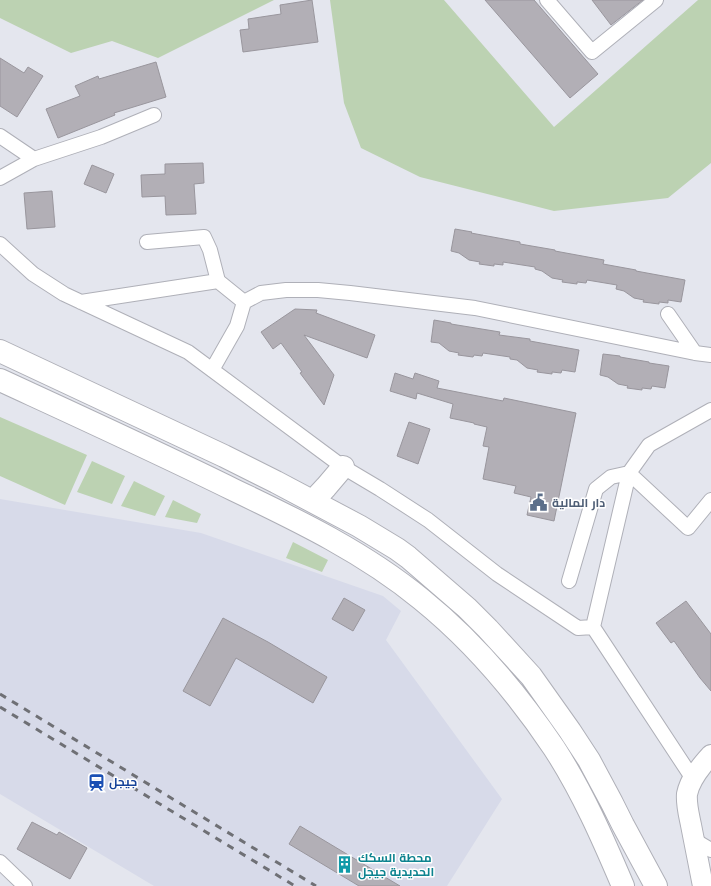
<svg xmlns="http://www.w3.org/2000/svg" width="711" height="886" viewBox="0 0 711 886" font-family="'Work Sans',Cairo,sans-serif">
<style>
.built{fill:#d7dae9}
.green{fill:#bcd2b2}
.building{fill:#b2afb6;stroke:#99969d}
.lines{fill:none;stroke-linecap:round;stroke-linejoin:round}
.minor-casing{stroke:#afb0b8;stroke-width:16}
.secondary-casing{stroke:#afb0b8;stroke-width:22}
.trunk-casing{stroke:#afb0b8;stroke-width:24}
.minor{stroke:#fff;stroke-width:14}
.secondary{stroke:#fff;stroke-width:20}
.trunk{stroke:#fff;stroke-width:22}
.rail{stroke:#6f7075;stroke-width:3;stroke-dasharray:7 7;stroke-linecap:butt}
.labels{text-anchor:middle;stroke-width:3;stroke-linejoin:round;paint-order:stroke}
.service-label{font-size:12px;font-weight:bold;fill:#4e5e75;stroke:#fff;text-anchor:start}
.transit-label{font-size:12px;font-weight:bold;fill:#164399;stroke:#fff;text-anchor:start}
.culture-label{font-size:12px;font-weight:bold;fill:#0d838f;stroke:#fff;text-anchor:start}
</style>
<rect width="100%" height="100%" fill="#e4e6ee"/>
<!-- built -->
<path class="built" d="M0,499L201,533L383,596L401,611L386,640L502,799L447,886H154L0,794Z"/>
<!-- green -->
<path class="green" d="M0,0H274L158,58L112,41L71,53L2,19L0,18Z
M330,0H444L554,127L698,0H711V163L668,198L554,211L420,177L361,148L344,103Z
M0,417L87,455L65,505L0,476Z
M92,461L125,476L112,504L77,492Z
M134,481L165,496L155,516L121,506Z
M173,500L201,514L197,523L165,517Z
M293,542L328,560L322,572L286,558Z"/>
<!-- building -->
<path class="building" d="M312,0L318,42L243,52L240,30L249,29L248,19L281,14L280,5Z
M485,0H534L598,74L570,98Z
M592,0H643L611,25Z
M0,58L24,73L28,67L43,76L17,117L0,106Z
M156,62L166,97L114,113L115,115L58,138L46,109L80,96L75,86L98,76L99,79Z
M203,163L204,183L194,184L196,214L166,215L165,196L142,197L141,175L165,174V164Z
M92,165L114,174L106,193L84,184Z
M52,191L55,227L27,229L24,193Z
M455,229L472,232L471,233L520,242V244L555,250V251L604,260L603,264L636,270V271L685,280L681,302L668,300V303L659,302V304L643,302L644,300L634,298L624,291L616,289L617,285L587,280L586,283L577,282V284L562,282L563,280L552,278L542,271L535,269V267L503,262V265L494,264V266L479,264L480,262L469,260L459,253L451,251Z
M295,309L317,310L316,313L375,335L367,358L304,335L334,375L324,405L300,373L302,372L281,343L273,349L261,332Z
M434,320L451,323V324L500,332L499,335L530,339V341L579,350L575,372L562,370L561,373L552,372V374L537,372L538,370L527,368L517,360L510,359V357L483,353L482,356L474,355L473,357L458,355L459,353L449,351L439,343L431,342Z
M603,354L620,356V357L649,362V363L669,366L665,388L652,386L651,389L642,388V390L627,388L628,386L618,384L608,377L600,375Z
M395,373L413,379L415,373L439,381L437,388L503,401L504,398L576,413L554,521L527,515L531,497L514,493L516,486L483,479L489,447L483,446L487,427L474,424V423L450,418L453,404L417,393L416,399L390,391Z
M409,422L430,429L418,464L397,456Z
M344,598L365,610L353,631L332,619Z
M686,601L711,634V691L700,678L674,641L671,643L656,623Z
M223,618L268,642L327,677L313,703L236,658L210,706L183,691Z
M32,822L57,835L59,832L87,848L70,879L17,849Z
M300,826L400,886H359L289,844Z"/>
<g class="lines">
<defs>
<path id="minor" d="M547,0L592,52L656,0
M0,136L34,159
M0,178L34,159L101,137L154,115
M147,242L204,237L210,250L218,281
M0,244L33,274L64,294L188,352L343,467L380,489L428,520L497,574L578,628L593,627
M81,302L218,281L244,302
M668,314L695,353
M212,370L237,326L244,302L261,293L286,290H318L350,293L475,308L695,353L711,355
M629,473L688,528L711,500
M569,581L596,489L611,477L629,473
M693,779L593,627L629,473L649,445L711,410
M694,840L711,850
M0,862L25,886"/>
<path id="secondary" d="M703,886C699,866 695,845 691,825C689,815 686,804 687,794C690,779 701,766 711,755"/>
<path id="trunk" d="M0,351L224,456L276,482L359,526L397,549L408,557L467,608L488,629L531,676L570,731L589,760L612,803L623,825L656,886
M0,380C78,416 157,452 234,490C299,521 365,553 421,599C473,641 517,693 554,748C582,791 603,839 623,886
M313,501L326,487L343,467"/>
</defs>
<!-- minor casing -->
<use href="#minor" class="minor-casing"/>
<!-- secondary casing -->
<use href="#secondary" class="secondary-casing"/>
<!-- trunk casing -->
<use href="#trunk" class="trunk-casing"/>
<!-- minor -->
<use href="#minor" class="minor"/>
<!-- secondary -->
<use href="#secondary" class="secondary"/>
<!-- trunk -->
<use href="#trunk" class="trunk"/>
<!-- rail -->
<path class="rail" d="M0,694L316,886
M0,707L295,886"/>
</g>
<!-- icons -->
<defs>
<symbol id="civic-bare" viewBox="-9 -9 18 18"><path d="M-.6-6.5H3V-4.5H.6V-3L4-1V1h2V6H-6V1h2V-1L-.6-3ZM-1.2 2.5V6h2.4V2.5Z" fill="#5c6f8a" stroke="#fff" stroke-width="2.5" paint-order="stroke"/></symbol>
<symbol id="station-bare" viewBox="-9 -9 18 18"><path d="M-3-6H3Q5-6 5-4V2Q5 4 3 4L4.5 6H3L1.5 4h-3L-3 6H-4.5L-3 4Q-5 4-5 2V-4Q-5-6-3-6ZM-3.5-4v3h7v-3ZM-3.5 1v1.5H-2V1ZM2 1v1.5H3.5V1Z" fill="#1a4fb4" stroke="#fff" stroke-width="2.5" paint-order="stroke"/></symbol>
<symbol id="building-bare" viewBox="-9 -9 18 18"><path d="M-4-6H4V6H1V3H-1V6H-4ZM-2.5-4.3h1.7v1.8h-1.7ZM.8-4.3h1.7v1.8H.8ZM-2.5-1h1.7V.8h-1.7ZM.8-1h1.7V.8H.8Z" fill="#0f9aa8" stroke="#fff" stroke-width="2.5" paint-order="stroke"/></symbol>
</defs>
<g fill-rule="evenodd">
<use href="#civic-bare" x="526" y="490" width="25" height="25"/>
<use href="#station-bare" x="84" y="770" width="25" height="25"/>
<use href="#building-bare" x="332" y="852" width="25" height="25"/>
</g>
<g class="labels">
<!-- service labels -->
<g class="service-label">
<text x="552" y="507">دار المالية</text>
</g>
<!-- transit labels -->
<g class="transit-label">
<text x="109" y="786">جيجل</text>
</g>
<!-- culture labels -->
<g class="culture-label">
<text x="358" y="862">محطة السكك<tspan x="358" dy="14">الحديدية جيجل</tspan></text>
</g>
</g>
</svg>
